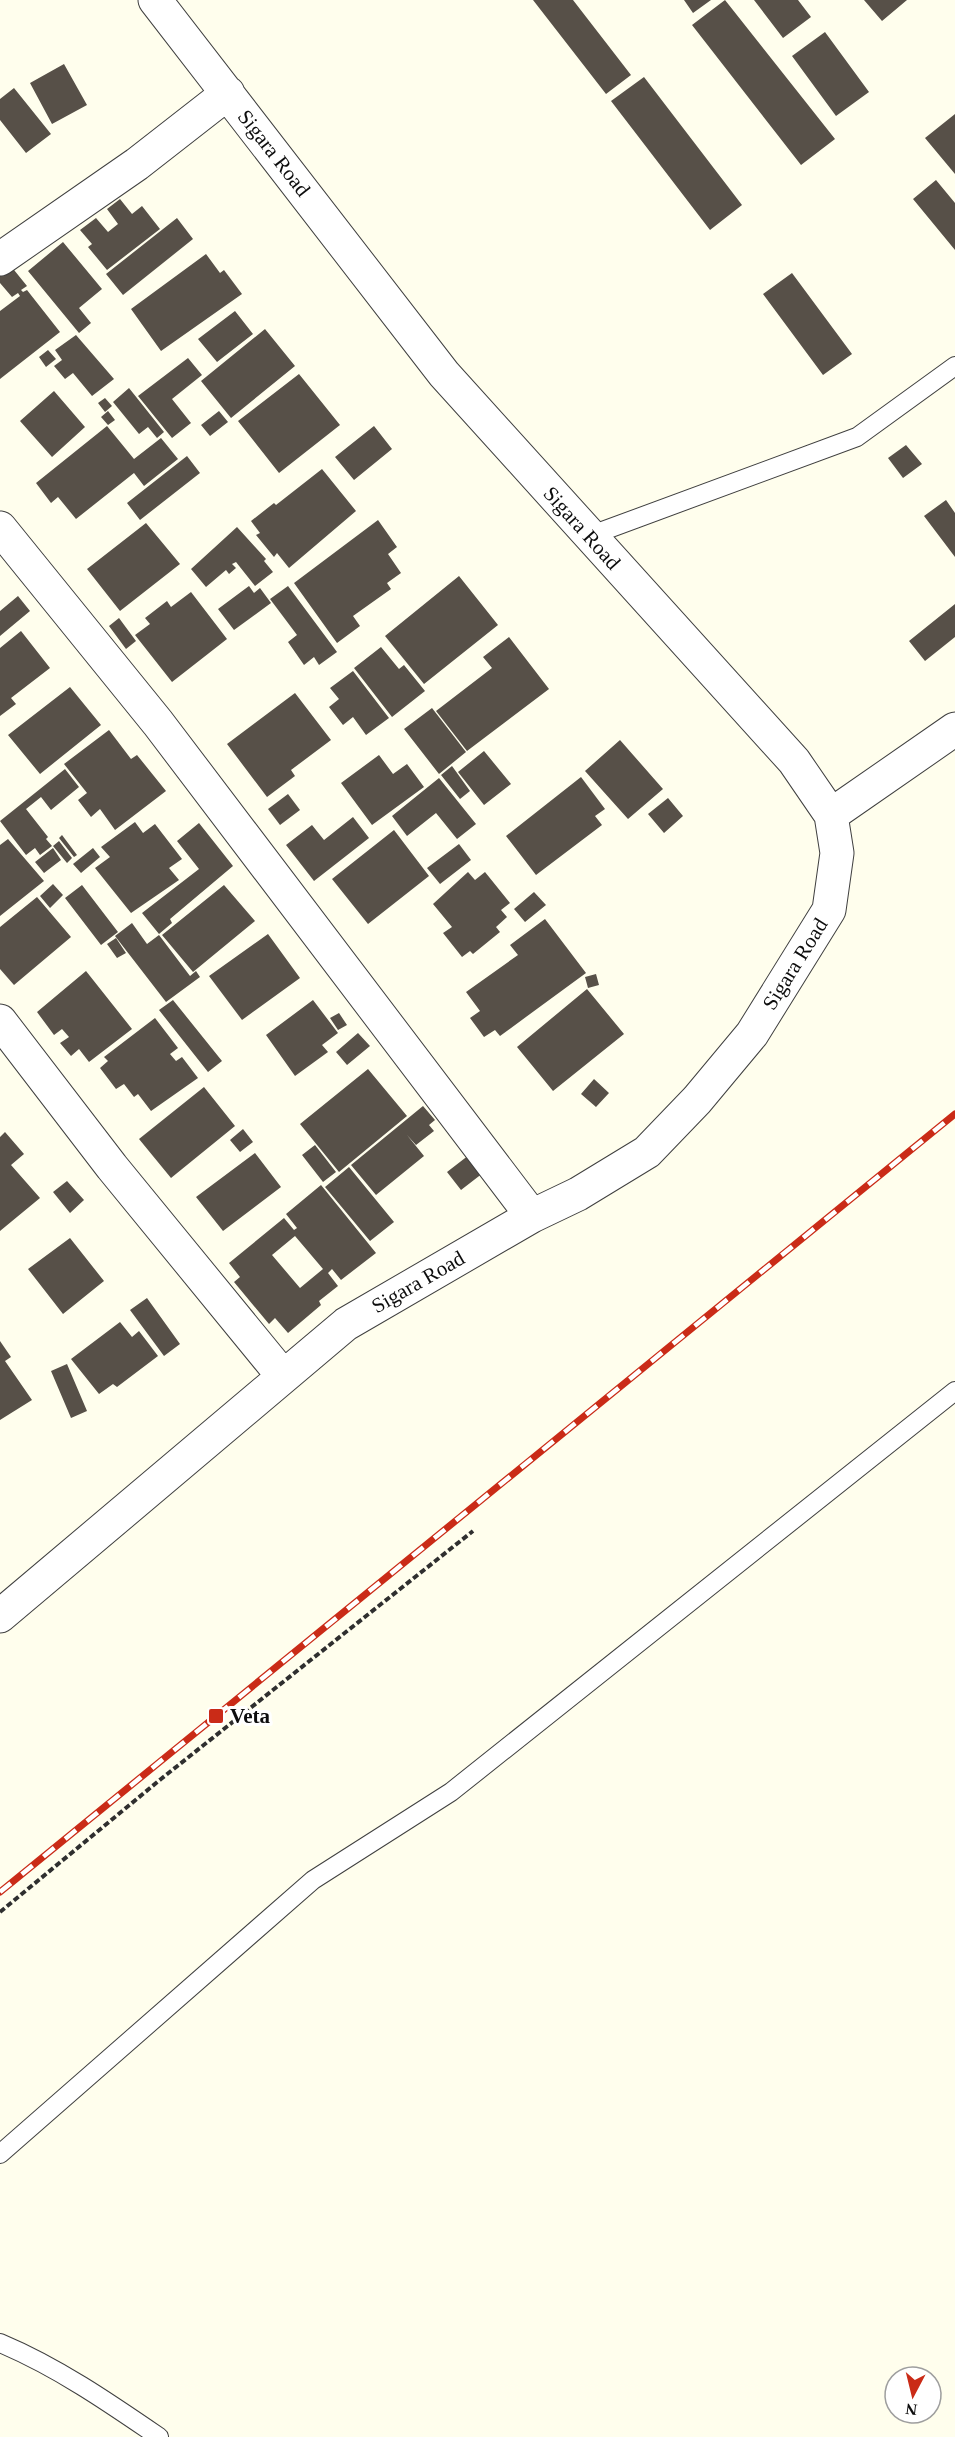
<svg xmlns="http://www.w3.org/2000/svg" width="955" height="2437" viewBox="0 0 955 2437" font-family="Georgia,serif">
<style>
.building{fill:#575048;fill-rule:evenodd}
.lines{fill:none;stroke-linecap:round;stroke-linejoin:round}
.lane-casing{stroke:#404040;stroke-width:20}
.street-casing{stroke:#404040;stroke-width:35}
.path{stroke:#2f2f2f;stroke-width:4;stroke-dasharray:6 3;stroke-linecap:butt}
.lane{stroke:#fff;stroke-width:18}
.street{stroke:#fff;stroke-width:33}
.rail-casing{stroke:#ca2b17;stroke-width:7}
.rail{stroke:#fff;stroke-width:4.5;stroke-dasharray:14;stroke-linecap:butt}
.poi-dot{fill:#ca2b17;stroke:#fff;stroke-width:2}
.labels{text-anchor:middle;stroke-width:6;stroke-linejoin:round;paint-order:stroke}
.street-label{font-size:21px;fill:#0d0d0d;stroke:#fff}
.poi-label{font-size:21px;font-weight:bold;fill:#0d0d0d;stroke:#fff;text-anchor:start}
</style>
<rect width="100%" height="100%" fill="#fffeed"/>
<!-- building -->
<path class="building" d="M533,0H573L631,75L606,94Z
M684,0H711L693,13Z
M725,0L835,139L801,165L692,25Z
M754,0H798L811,17L783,38Z
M864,0H907L882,21Z
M825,32L869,92L836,116L792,56Z
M64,64L87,105L52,124L30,83Z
M644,77L742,205L710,230L611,101Z
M14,88L51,134L26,153L0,120V99Z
M955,114V174L925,138Z
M936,180L955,203V250L913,199Z
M120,199L132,214L142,206L160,229L107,270L88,247L92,244L80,230L96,218L108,232L118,224L107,209Z
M177,218L193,239L123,295L106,274Z
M63,242L102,289L79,308L91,323L79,333L28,271Z
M206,254L220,273L224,270L242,294L161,351L131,309Z
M10,265L27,286L21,290L23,292L27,290L60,332L0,379V311L20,296L18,293L12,297L0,283V273Z
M792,273L852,354L823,375L763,294Z
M235,311L253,334L217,362L198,339Z
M265,329L295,366L231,418L201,381Z
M76,335L114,379L92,396L73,373L65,379L54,366L62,360L55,350Z
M48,350L56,359L46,367L39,357Z
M188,358L202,375L172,399L191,423L172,438L138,396Z
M299,374L340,425L279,473L238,421Z
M129,388L164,432L157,438L148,427L139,434L113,402Z
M54,391L85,427L52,457L20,421Z
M105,398L112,406L105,412L98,403Z
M108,411L115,420L108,425L101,417Z
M219,411L228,422L210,436L201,425Z
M107,426L134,459L161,438L178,459L144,486L134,473L76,519L58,497L51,503L36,483Z
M374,426L392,449L354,480L335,457Z
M906,445L922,464L903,478L888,458Z
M187,456L200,473L140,520L127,503Z
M322,469L356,511L289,568L277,553L274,557L256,535L260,533L251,521L274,503L276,505Z
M946,500L955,513V557L924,516Z
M378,520L397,547L388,554L401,573L387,583L391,589L353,616L360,626L337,643L294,583Z
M146,523L180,564L120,611L87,569Z
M237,527L266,559L264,561L273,572L255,586L236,562L232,564L236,568L229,574L226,570L206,587L191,569Z
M459,576L498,625L424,684L385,636Z
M249,586L254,593L260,588L271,603L234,630L218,609Z
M288,586L337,652L319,665L314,657L304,665L288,642L297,635L270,599Z
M191,592L227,639L172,682L135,635L150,624L145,618L167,601L171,607Z
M18,596L30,611L0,636V611Z
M955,604V637L925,661L909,641Z
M119,618L136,641L126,649L109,626Z
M21,631L50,668L11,698L16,704L0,716V648Z
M509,637L549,689L467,751L436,711L492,668L483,657Z
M381,647L399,669L404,665L425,691L392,717L354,668Z
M353,671L389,718L366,735L353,717L343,725L329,707L339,699L330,688Z
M70,687L101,725L40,774L8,735Z
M295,693L331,740L291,770L295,776L267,797L227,744Z
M432,708L466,752L439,774L404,729Z
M109,730L131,759L137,755L166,791L115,830L100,809L91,817L78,800L87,793L64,764Z
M620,740L663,789L628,819L585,771Z
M484,751L511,784L484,805L458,772Z
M379,755L393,774L407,764L424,787L372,825L341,783Z
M452,766L470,791L460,799L441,775Z
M65,769L79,787L51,810L41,797L26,809L48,837L46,839L52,846L40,855L35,848L26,855L0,821Z
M581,777L605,809L595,816L602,825L536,875L506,836Z
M439,778L476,824L457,839L436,813L407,836L392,816Z
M288,794L300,810L280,825L268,809Z
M668,798L683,816L664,833L648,814Z
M353,817L369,838L314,881L286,845L312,825L324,840Z
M135,822L143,833L155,824L182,859L169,868L179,880L131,913L95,868L110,857L101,847Z
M199,823L233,866L170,919L172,923L159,934L142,913L199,869L177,841Z
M394,830L429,876L368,924L332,879Z
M62,835L77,855L74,857L59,838Z
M8,839L44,881L0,916V845Z
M59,841L72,858L67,863L53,846Z
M459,844L471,860L440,884L427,868Z
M53,848L61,860L44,873L35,862Z
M93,848L100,857L81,873L73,864Z
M468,872L475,880L485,872L510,903L501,910L507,917L496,927L500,932L473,954L470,951L462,957L443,933L452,927L433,904Z
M53,884L63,895L50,908L40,896Z
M82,885L118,932L101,945L65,898Z
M224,885L255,921L193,972L162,935Z
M534,892L546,905L525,922L514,909Z
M37,897L71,937L14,985L0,969V927Z
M545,919L586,973L500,1036L495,1030L484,1037L470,1018L480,1011L466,992L518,955L510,945Z
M132,923L147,944L159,935L190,976L196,971L200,977L166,1002L115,936Z
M268,934L300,978L242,1020L209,976Z
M116,938L126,953L117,958L107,944Z
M86,971L132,1029L89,1062L79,1049L71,1056L60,1043L69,1037L62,1029L54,1035L37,1012Z
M596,974L599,985L588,988L585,977Z
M587,989L624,1034L553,1091L517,1047Z
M173,1000L222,1061L208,1072L159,1010Z
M313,1000L338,1033L322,1045L328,1052L295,1076L266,1035Z
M339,1013L347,1025L338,1030L330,1018Z
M155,1018L178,1048L170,1054L176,1061L182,1057L198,1078L151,1111L138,1094L134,1097L124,1084L116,1089L100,1068L108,1061L104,1057Z
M358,1033L370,1046L347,1065L336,1052Z
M368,1069L407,1116L339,1172L300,1124Z
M594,1079L609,1093L596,1107L581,1094Z
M204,1087L235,1126L171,1178L139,1139Z
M423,1106L435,1120L429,1125L434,1131L416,1145L407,1135L424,1156L376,1195L351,1165Z
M243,1129L253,1142L240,1152L230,1140Z
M5,1132L24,1154L11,1165L40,1198L0,1231V1137Z
M315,1145L336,1172L323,1182L302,1155Z
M255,1153L281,1187L223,1231L196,1197Z
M469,1155L483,1173L461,1190L447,1172Z
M349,1167L394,1222L370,1241L325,1187Z
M67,1181L84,1200L70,1213L53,1192Z
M321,1185L376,1253L341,1280L332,1269L328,1273L338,1286L319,1301L321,1305L288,1333L275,1318L269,1324L234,1282L240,1277L229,1263L284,1218L294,1230L297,1228L286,1214ZM295,1236L323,1269L300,1288L272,1255Z
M70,1238L104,1281L63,1314L28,1269Z
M147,1298L180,1344L164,1356L130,1310Z
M120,1322L132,1337L139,1331L158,1356L117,1387L113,1384L99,1394L71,1359Z
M0,1341L11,1357L5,1361L32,1400L0,1420Z
M67,1364L87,1411L71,1418L51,1371Z"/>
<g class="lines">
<defs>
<path id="lane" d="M589,536L857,437L955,366
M0,2154L313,1880L451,1792L955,1391
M0,2343C57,2367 108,2402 159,2437"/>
<path id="street" d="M0,259L137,164L228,93
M0,528L158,723L532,1216
M831,815L955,729
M0,1021L112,1167L283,1376
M0,1616L346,1324L532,1216L578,1194L647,1152L697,1100L752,1034L829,910L837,853L831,815L794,761L444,374L155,0"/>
</defs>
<!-- lane casing -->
<use href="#lane" class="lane-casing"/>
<!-- street casing -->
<use href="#street" class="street-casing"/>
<!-- path -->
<path class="path" d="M0,1912L161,1779L473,1531"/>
<!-- lane -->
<use href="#lane" class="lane"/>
<!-- street -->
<use href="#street" class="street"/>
<defs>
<path id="rail" d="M0,1892L955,1114"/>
</defs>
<!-- rail casing -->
<use href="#rail" class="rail-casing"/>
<!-- rail -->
<use href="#rail" class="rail"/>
</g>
<!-- markers -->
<rect class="poi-dot" x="208" y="1708" width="16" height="16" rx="3"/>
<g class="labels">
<!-- street labels -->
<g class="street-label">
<text transform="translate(274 153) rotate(52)" y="7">Sigara Road</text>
<text transform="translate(582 528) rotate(48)" y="7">Sigara Road</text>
<text transform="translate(795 964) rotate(-58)" y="7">Sigara Road</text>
<text transform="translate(418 1282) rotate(-30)" y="7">Sigara Road</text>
</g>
<!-- poi labels -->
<g class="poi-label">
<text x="230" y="1723">Veta</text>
</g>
</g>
<!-- north arrow -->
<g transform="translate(913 2395) rotate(187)"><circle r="28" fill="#ffffff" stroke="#9e9e9e" stroke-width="1.5"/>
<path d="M0-4.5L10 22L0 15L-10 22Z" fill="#ca2b17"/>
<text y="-9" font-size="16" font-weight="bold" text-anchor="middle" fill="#0d0d0d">N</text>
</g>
</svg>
